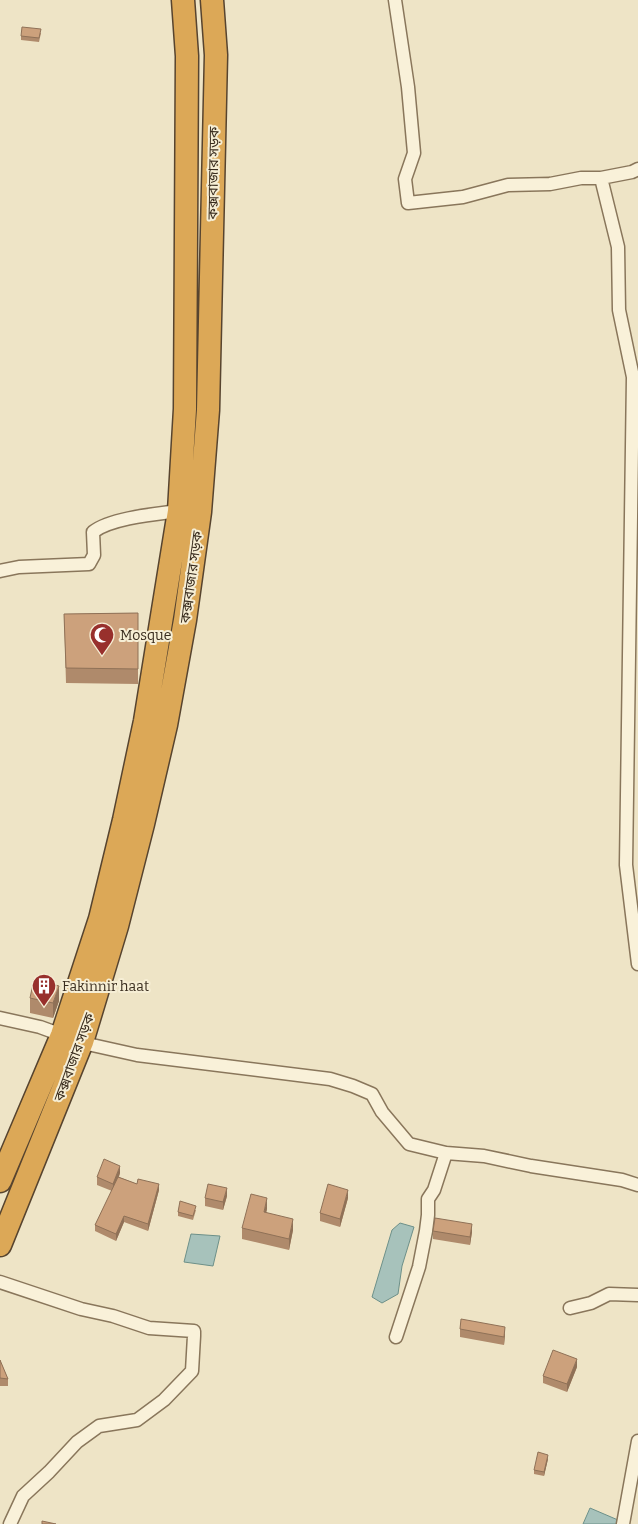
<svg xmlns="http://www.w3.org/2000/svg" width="638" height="1524" viewBox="0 0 638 1524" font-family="Bitter,'Noto Sans Bengali',serif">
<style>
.water{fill:#a7c2bb;stroke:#6d9089}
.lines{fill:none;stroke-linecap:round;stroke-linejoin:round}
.street-casing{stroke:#89765b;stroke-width:15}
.highway-casing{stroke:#57442f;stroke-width:25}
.street{stroke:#f9f1d9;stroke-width:12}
.highway{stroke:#dca857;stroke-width:22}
.wall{fill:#af8a6b}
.shaded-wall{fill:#8f7157}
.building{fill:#cca17c;stroke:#8f7157}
.labels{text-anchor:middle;stroke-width:4;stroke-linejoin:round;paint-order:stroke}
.street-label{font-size:14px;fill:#3a2d1f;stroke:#f6eed5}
.poi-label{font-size:14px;fill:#3a2d1f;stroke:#f6eed5;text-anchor:start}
</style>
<rect width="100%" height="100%" fill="#eee4c6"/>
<!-- water -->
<path class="water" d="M400,1223L414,1227L402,1266L398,1294L382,1303L372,1297L392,1230Z
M191,1234L220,1236L213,1266L184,1262Z
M590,1508L618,1520L617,1524H583Z"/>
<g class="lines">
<defs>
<path id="street" d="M395,0L408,87L414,153L405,179L408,203L463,197L508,185L550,184L581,178H601L618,247L619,310L633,377L626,865L638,964
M601,178L632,172L638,169
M0,571L19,567L89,564L94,555L93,532C111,518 156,514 179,511H185
M0,1018L40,1027L62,1035
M82,1042L92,1045L137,1055L330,1079L353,1086L372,1094L382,1112L409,1144L446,1153L484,1156L531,1166L622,1180L638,1185
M0,1282L81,1309L113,1316L149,1328L194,1331V1336L192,1371L164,1400L137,1420L99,1426L77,1442L49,1472L23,1496L10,1524
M570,1308L591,1303L609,1294L638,1295
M396,1337L419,1267L426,1231L428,1215V1199L434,1190L446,1153
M623,1524L638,1441"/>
<path id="highway" d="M0,1181L62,1035L100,919L124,820L145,721L179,511L185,409L187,56L183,0
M0,1245L82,1042L117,926L143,824L166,725L185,620L200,512L208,410L216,55L212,0"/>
</defs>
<!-- street casing -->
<use href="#street" class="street-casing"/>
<!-- highway casing -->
<use href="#highway" class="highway-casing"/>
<!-- street -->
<use href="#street" class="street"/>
<!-- highway -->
<use href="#highway" class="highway"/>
</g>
<!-- wall -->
<path class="wall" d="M41,33L39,42L21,40V36Z
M138,613V684L66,683L64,614Z
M30,998L59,1001L53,1018L30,1013Z
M120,1173L119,1177L137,1184L159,1190L148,1231L124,1222L116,1241L95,1231V1225L112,1191L97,1185V1177Z
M227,1196L223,1210L205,1206V1198Z
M348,1198L340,1227L320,1221V1213Z
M267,1209L266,1212L293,1230L289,1250L242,1239V1228Z
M196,1210L193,1220L178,1216V1212Z
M433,1231L472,1232L470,1245L433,1239Z
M460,1329L505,1334L504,1345L460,1337Z
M0,1360L8,1379V1386H0Z
M577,1367L567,1392L543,1383V1376Z
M548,1459L544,1476L534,1474V1470Z"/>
<!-- shaded-wall -->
<path class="shaded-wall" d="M59,986V1001L53,1018V1003Z
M120,1166V1173L113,1191V1184Z
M159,1184V1190L148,1231V1224Z
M227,1188V1196L223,1210V1202Z
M348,1190V1198L340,1227V1219Z
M267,1198V1209L264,1223V1212Z
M124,1216V1222L116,1241V1234Z
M293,1219V1230L289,1250V1239Z
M472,1224V1232L470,1245V1237Z
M505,1327V1334L504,1345V1337Z
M577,1359V1367L567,1392V1384Z
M548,1455V1459L544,1476V1472Z"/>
<!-- building -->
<path class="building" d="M22,27L41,29L39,38L21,36Z
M138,613V669L66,668L64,614Z
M34,979L59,986L53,1003L30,998Z
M104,1159L120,1166L113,1184L97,1177Z
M118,1177L137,1184L138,1179L159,1184L148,1224L124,1216L116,1234L95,1225Z
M208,1184L227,1188L223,1202L205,1198Z
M328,1184L348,1190L340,1219L320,1213Z
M251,1194L267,1198L264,1212L293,1219L289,1239L242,1228Z
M180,1201L196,1206L193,1216L178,1212Z
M435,1218L472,1224L470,1237L433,1231Z
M461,1319L505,1327L504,1337L460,1329Z
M553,1350L577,1359L567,1384L543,1376Z
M0,1360L8,1379L0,1378Z
M538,1452L548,1455L544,1472L534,1470Z
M42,1521L56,1524H42Z"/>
<!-- icons -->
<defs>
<symbol id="mosque-pin" viewBox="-11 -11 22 30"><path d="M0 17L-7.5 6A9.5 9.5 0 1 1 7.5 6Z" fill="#98302c" stroke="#f6eed5"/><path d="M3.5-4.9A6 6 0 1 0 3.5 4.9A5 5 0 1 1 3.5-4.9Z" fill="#fff"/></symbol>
<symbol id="building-pin" viewBox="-11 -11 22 30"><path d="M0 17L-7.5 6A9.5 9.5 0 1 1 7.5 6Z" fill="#98302c" stroke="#f6eed5"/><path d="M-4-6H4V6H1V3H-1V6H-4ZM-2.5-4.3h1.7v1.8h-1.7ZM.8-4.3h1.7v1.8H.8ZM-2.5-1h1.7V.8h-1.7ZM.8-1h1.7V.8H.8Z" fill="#fff"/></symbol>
</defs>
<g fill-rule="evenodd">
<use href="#mosque-pin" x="88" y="621" width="28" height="38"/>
<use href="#building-pin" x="30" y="972" width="28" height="38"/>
</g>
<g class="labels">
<!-- street labels -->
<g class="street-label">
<text transform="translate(213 173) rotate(-89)" y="5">কক্সবাজার সড়ক</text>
<text transform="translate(191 577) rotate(-82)" y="5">কক্সবাজার সড়ক</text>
<text transform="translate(74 1057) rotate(-70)" y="5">কক্সবাজার সড়ক</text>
</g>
<!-- poi labels -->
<g class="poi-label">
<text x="120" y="640">Mosque</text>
<text x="62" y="991">Fakinnir haat</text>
</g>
</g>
</svg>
